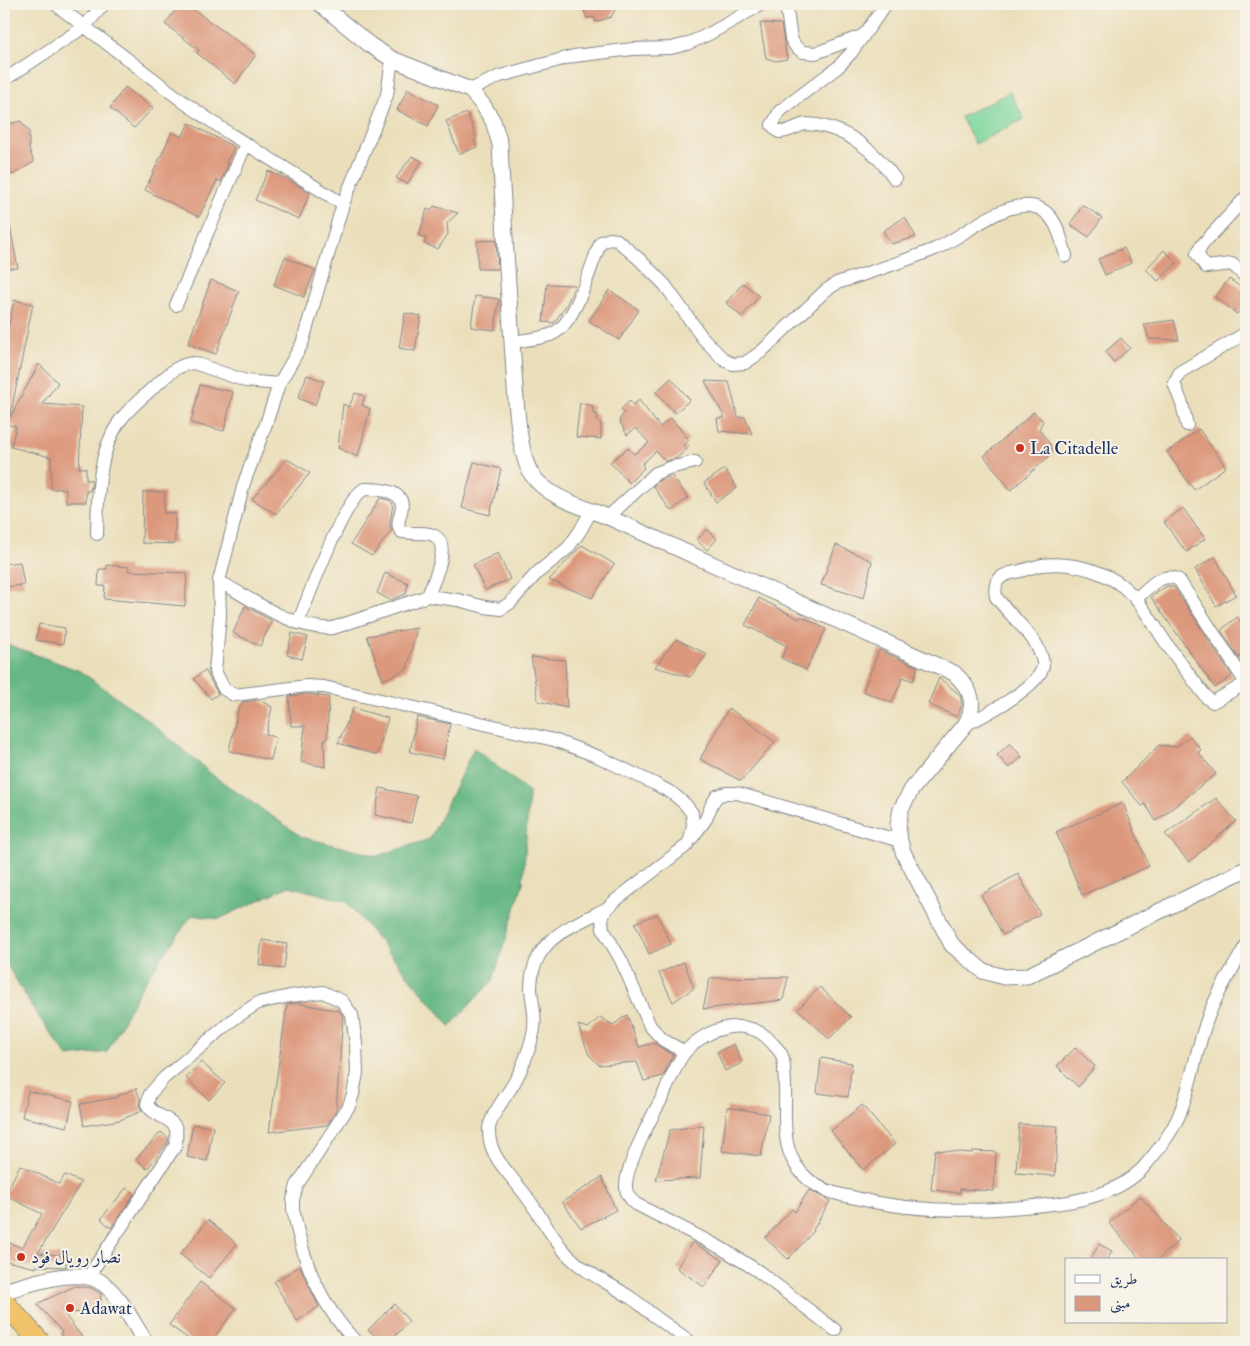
<svg xmlns="http://www.w3.org/2000/svg" width="1250" height="1346" viewBox="0 0 1250 1346" font-family="'IM FELL Double Pica',Amiri,serif">
<style>
.green{fill:#7dd69b;stroke:#4c827c}
.forest{fill:#66b783;stroke:#407370}
.building{fill:#dc987b}
.lines{fill:none;stroke-linecap:round;stroke-linejoin:round}
.minor-casing{stroke:#83878c;stroke-width:14}
.tertiary-casing{stroke:#83878c;stroke-width:17}
.trunk-casing{stroke:#83878c;stroke-width:22}
.minor{stroke:#fff;stroke-width:12}
.tertiary{stroke:#fff;stroke-width:15}
.trunk{stroke:#f1c36a;stroke-width:20}
.poi-dot{fill:#c8321e;stroke:#f7f3e8;stroke-width:2}
.labels{text-anchor:middle;stroke-width:4;stroke-linejoin:round;paint-order:stroke}
.poi-label{font-size:18px;fill:#1b2f5e;stroke:#f7f3e8;text-anchor:start}
</style>
<rect width="100%" height="100%" fill="#f7f3e8"/>
<filter id="ink" filterUnits="userSpaceOnUse"><feTurbulence type="fractalNoise" baseFrequency=".02" numOctaves="2"/><feDisplacementMap in="SourceGraphic" scale="10" xChannelSelector="R" yChannelSelector="G"/><feConvolveMatrix kernelMatrix="1 2 1 2 8 2 1 2 1" color-interpolation-filters="sRGB"/></filter>
<filter id="wash" filterUnits="userSpaceOnUse"><feTurbulence type="fractalNoise" baseFrequency=".0096" numOctaves="4" result="noise"/><feDisplacementMap in="SourceGraphic" scale="20" xChannelSelector="R" yChannelSelector="G"/><feGaussianBlur stdDeviation="1.12" result="paint"/><feColorMatrix in="noise" values="0 0 0 0 0 0 0 0 0 0 0 0 0 0 0 0 0 1.4 0 .05"/><feComposite in="paint" operator="in"/></filter>
<g filter="url(#wash)">
<rect width="100%" height="100%" fill="#ebdfbb"/>
<!-- green -->
<path class="green" d="M1010,92L1024,119L975,144L961,117Z"/>
<!-- forest -->
<path class="forest" d="M4,643L80,671L148,720L215,777L302,837L377,856L430,839L474,748L529,792L523,883L493,980L450,1026L346,901L289,886L219,919L192,915L141,987L107,1052L68,1057L36,1013L4,960Z"/>
<g id="blocks">
<!-- building -->
<path class="building" d="M180,4H186L256,55L235,84L197,53L199,50L165,24Z
M581,4H612L615,10L611,17L596,22L594,17L587,18Z
M760,23L781,24L787,59L776,61L766,58Z
M125,87L153,108L134,128L110,108Z
M408,89L438,105L428,126L397,110Z
M467,113L477,139L474,140L477,147L459,154L446,121Z
M21,121L29,132V149L34,162L14,174L4,176V125Z
M189,123L234,147L226,163L228,164L221,182L217,180L199,217L145,190L172,132L182,137Z
M412,156L422,161L407,184L396,178Z
M268,171L287,179L310,193L299,219L255,200Z
M1083,205L1102,218L1089,237L1070,224Z
M434,206L458,213L447,223L448,234L438,249L425,244L426,238L419,236L427,209L431,210Z
M905,217L916,237L891,244L883,231Z
M4,221H9L18,268H4Z
M496,240L498,269H478L477,241Z
M1124,248L1131,263L1105,275L1098,259Z
M1164,250L1177,263L1158,281L1146,269Z
M285,257L315,270L304,297L274,285Z
M1229,279L1246,291V303L1237,314L1215,297Z
M211,280L239,291L216,354L188,344Z
M743,283L759,296L742,317L726,303Z
M547,284L575,285L567,304L554,323L543,322Z
M609,290L639,310L619,340L589,321Z
M475,296L499,299L495,330L471,327Z
M14,300L33,304L10,417L39,364L58,383L42,404L82,407L79,468H86V480H92L90,491H86V502H66V489H51V457L11,447L16,426L4,424V349Z
M405,313L421,316L415,351L399,348Z
M1174,320L1179,340L1149,339L1144,324Z
M1121,338L1130,348L1114,362L1105,352Z
M307,375L324,381L315,405L298,398Z
M671,378L690,400L675,413L656,392Z
M705,381L729,382L738,417H745L752,434L719,431L717,418H725Z
M200,385L233,392L224,431L191,423Z
M355,393L365,396L362,405L370,409L358,457L338,448L343,404L349,407Z
M639,400L660,427L671,418L689,440L683,445L687,449L677,458L665,461L656,451L642,464L644,468L629,483L610,462L628,448L634,454L649,443L636,428L627,435L619,420L624,413L621,409L630,401L633,405Z
M580,403L593,406L592,413L598,415L597,421L601,422V439L576,437Z
M1034,412L1043,421L1039,429L1055,451L1011,490L984,456Z
M1199,429L1226,467L1194,490L1167,452Z
M287,459L310,473L276,514L252,499Z
M474,462L501,469L490,515L462,508Z
M725,469L737,488L716,502L704,483Z
M672,476L688,498L671,511L653,486L660,480Z
M143,492H165L164,513H175V544L142,543Z
M380,498L389,500L393,504L390,523L392,530L372,556L351,544Z
M1183,508L1205,539L1186,552L1164,522Z
M707,529L717,539L707,550L697,540Z
M582,545L614,564L592,598L549,580Z
M836,545L872,561L864,598L821,585Z
M498,553L510,579L485,590L473,565Z
M1215,557L1236,595L1216,606L1195,569Z
M20,562L24,585L4,587V564Z
M107,565L129,567L128,571L187,573L185,606L104,599L105,586H98L99,569H107Z
M385,573L408,583L406,594L390,600L377,593Z
M1167,586L1174,587L1232,676L1215,688L1151,597Z
M759,598L799,619L801,616L826,629L806,670L781,658L787,646L745,625Z
M245,606L272,621L260,646L233,633Z
M1237,617L1246,628V652L1239,658L1221,630Z
M39,624L65,628L63,644L36,640Z
M417,628L407,669L383,680L367,636Z
M292,633L308,637L302,659L287,655Z
M676,639L707,654L690,677L655,667Z
M879,650L918,667L913,681L903,677L892,703L863,691Z
M531,657L565,660L567,708L538,701Z
M205,670L218,694L211,699L194,679Z
M939,678L960,695L962,705L957,717L928,704Z
M307,694L329,697L327,740L324,739L325,767L301,762L305,726H291L289,696Z
M259,700L272,707L266,734L276,738L271,760L229,751L238,710L243,702Z
M353,708L388,718L377,755L338,743Z
M729,708L775,742L741,781L700,759Z
M417,717L450,724L443,759L410,752Z
M1190,736L1201,750L1198,752L1216,774L1156,821L1145,804L1142,806L1122,782L1159,745L1176,747Z
M1010,743L1022,757L1009,768L997,755Z
M380,788L417,796L411,823L375,815Z
M1216,798L1236,821L1189,862L1165,834Z
M1123,803L1149,866L1082,895L1056,832Z
M1018,874L1040,914L1003,935L981,895Z
M657,914L671,944L649,954L635,923Z
M262,940L287,944L284,969L259,965Z
M684,962L694,988L673,1002L659,973Z
M788,977L783,1000L703,1009L710,978Z
M820,987L851,1017L829,1039L798,1009Z
M297,1003L339,1011L343,1016L336,1111L327,1125L269,1132L287,1005Z
M627,1015L639,1047L654,1043L673,1055L663,1076L644,1081L637,1062L599,1065L589,1055L578,1025L588,1028L600,1017L613,1025Z
M734,1044L742,1063L725,1071L717,1052Z
M1075,1048L1095,1066L1078,1087L1057,1066Z
M821,1058L852,1063L848,1097L817,1093Z
M201,1062L225,1083L209,1100L186,1078Z
M136,1088L140,1099L139,1105L142,1111L120,1120L84,1126L80,1104L114,1098Z
M28,1091L73,1101L67,1127L22,1117Z
M862,1105L895,1144L863,1170L831,1131Z
M727,1107L769,1114L761,1156L722,1151Z
M193,1124L213,1127L207,1161L187,1157Z
M1019,1124L1058,1126L1055,1176L1016,1173Z
M704,1125L700,1178L656,1180L670,1130Z
M161,1132L168,1138V1142L147,1169L136,1159Z
M935,1150L972,1153V1151L996,1152L994,1191L960,1189V1193L931,1190Z
M20,1165L59,1184L65,1175L81,1182L38,1253L67,1256L66,1267L36,1266V1268L6,1261L10,1243L22,1248L42,1214L5,1195Z
M602,1177L616,1210L581,1228L562,1202Z
M126,1188L134,1194L111,1228L101,1219Z
M809,1190L830,1201L813,1230L814,1231L788,1259L765,1238L792,1209L795,1212Z
M1140,1196L1179,1240L1158,1260H1141L1109,1223Z
M208,1220L237,1244L209,1278L180,1254Z
M692,1242L723,1260L704,1287L677,1268Z
M1099,1244L1112,1251L1107,1260H1090Z
M300,1266L319,1307L297,1321L274,1282Z
M200,1282L236,1308L211,1342H193L169,1325Z
M75,1286L91,1288L101,1294L99,1315L62,1311L82,1337L75,1342H67L60,1334L62,1332L37,1304Z
M394,1304L409,1321L390,1342H383L368,1330Z"/>
</g>
</g>
<g filter="url(#ink)">
<use href="#blocks" fill-opacity="0" stroke="#83878c" stroke-width="1"/>
<g class="lines">
<defs>
<path id="minor" d="M55,4L185,103L230,134L343,204
M786,4L791,39L796,47L803,52L816,53L864,35
M886,4L851,53L838,67L780,111L772,125L779,132C790,132 796,126 805,124C809,124 814,125 817,125C849,130 877,153 895,179
M392,59L387,95L343,204L302,344L279,384L266,424L244,483L219,581L220,616L215,671L224,689L234,695L307,686L324,687L554,740L599,757L655,784L672,793L685,804L692,813L693,825L690,840L686,846L616,900L606,909L602,919L603,929L621,960L650,1026L663,1040L685,1052
M4,80L84,27L104,4
M470,90L500,76L574,56L633,49L671,48L687,44L709,34L762,4
M1246,197L1202,245L1197,254L1206,267L1232,264L1246,277
M176,305L246,144
M512,342C524,340 538,339 550,335C576,327 590,265 601,242L610,239L617,240L639,259L665,285L702,337L724,360L733,364L745,363L761,352L825,291L837,283C870,272 903,262 935,249C963,237 1000,202 1031,206C1055,209 1061,237 1066,256
M1187,425L1182,404L1174,383L1180,372L1246,333
M608,517L656,473L669,468L695,462
M97,534C98,496 97,455 119,422C128,409 143,397 155,386C167,376 177,364 194,363L246,381L279,384
M219,581C251,599 295,631 333,628L428,596L458,600L485,607L501,609L510,603L537,573L568,548L580,531L591,511
M298,623C309,596 343,501 364,489C376,489 401,489 402,505C402,515 394,524 402,532C411,534 421,532 430,534C455,540 433,581 428,596
M965,725C983,716 1040,687 1043,666C1044,660 1039,650 1036,644C1025,627 1008,613 996,597C993,580 1000,575 1016,572C1025,570 1033,567 1042,565C1073,561 1112,572 1133,596C1144,608 1153,623 1162,637C1176,658 1192,678 1207,698L1213,702L1246,683L1179,580C1162,570 1147,589 1136,599
M692,838L706,819L712,804L717,796L726,793H737L900,841
M606,909C569,927 531,940 531,989C532,1003 537,1019 533,1034C529,1051 523,1067 514,1083C507,1095 490,1116 489,1129C488,1154 506,1170 520,1188C537,1208 548,1233 566,1253C584,1273 610,1283 631,1298C638,1302 643,1307 649,1312C662,1322 676,1331 689,1341
M88,1277L176,1145C176,1140 177,1133 176,1129C172,1117 153,1117 147,1104L150,1094L164,1078L235,1018L258,1003L290,996L323,992L342,1001L352,1015L356,1044L357,1073L353,1094L349,1106L297,1185L293,1200V1209C303,1262 319,1303 356,1342
M835,1330L758,1271L721,1248L636,1204C631,1200 626,1194 626,1187C625,1167 652,1116 662,1098C667,1087 678,1060 685,1052C707,1027 749,1014 773,1044C776,1047 781,1052 782,1056C784,1060 784,1067 784,1071C789,1110 774,1151 809,1180C822,1191 840,1195 856,1198C911,1212 967,1212 1023,1207C1047,1205 1071,1203 1094,1196C1111,1191 1129,1182 1142,1169C1157,1152 1174,1131 1181,1110C1193,1078 1197,1044 1210,1012C1219,989 1234,967 1246,945"/>
<path id="tertiary" d="M320,4L370,45L392,59L470,90L483,105L493,121L500,144C503,215 508,285 513,356C515,384 517,453 532,475C548,498 583,507 608,517L954,673C972,690 977,704 965,725L912,789L901,809L898,825L900,841L903,852L952,945L983,971L1004,977L1027,976L1246,869
M4,1291C31,1284 81,1264 105,1285C123,1300 133,1324 146,1342"/>
<path id="trunk" d="M4,1302L40,1342"/>
</defs>
<!-- minor casing -->
<use href="#minor" class="minor-casing"/>
<!-- tertiary casing -->
<use href="#tertiary" class="tertiary-casing"/>
<!-- trunk casing -->
<use href="#trunk" class="trunk-casing"/>
<!-- minor -->
<use href="#minor" class="minor"/>
<!-- tertiary -->
<use href="#tertiary" class="tertiary"/>
<!-- trunk -->
<use href="#trunk" class="trunk"/>
</g>
</g>
<!-- markers -->
<g class="poi-dot">
<circle cx="1020" cy="448" r="5"/>
<circle cx="21" cy="1257" r="5"/>
<circle cx="70" cy="1308" r="5"/>
</g>
<g class="labels">
<!-- poi labels -->
<g class="poi-label">
<text x="1030" y="454">La Citadelle</text>
<text x="31" y="1263">نصار رويال فود</text>
<text x="80" y="1314">Adawat</text>
</g>
</g>
<!-- margin -->
<rect width="1250" height="1346" fill="none" stroke="#f7f3e8" stroke-width="20"/>
<!-- legend -->
<rect x="1065" y="1258" width="162" height="65" fill="#f7f3e8" stroke="#9fa5b1"/>
<rect x="1075" y="1275" width="25" height="8" fill="#ffffff" stroke="#9fa5b1"/>
<text x="1110" y="1284" font-size="15" fill="#1b2f5e">طريق</text>
<rect x="1075" y="1296" width="25" height="15" fill="#dc987b" stroke="#9fa5b1"/>
<text x="1110" y="1308" font-size="15" fill="#1b2f5e">مبنى</text>
</svg>
